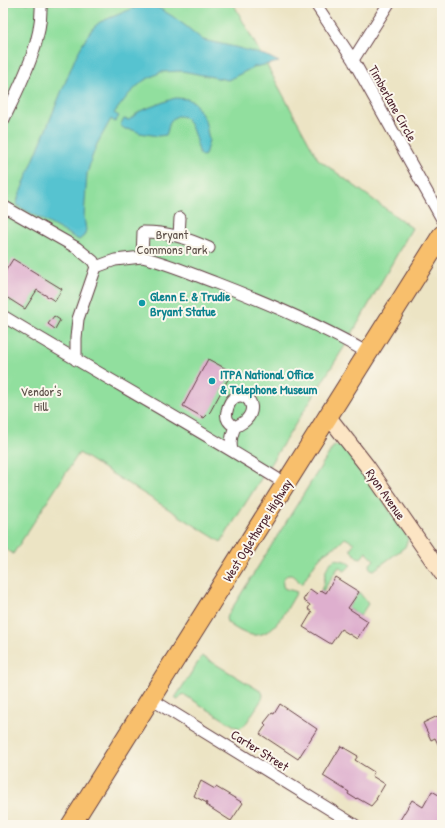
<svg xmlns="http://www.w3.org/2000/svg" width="445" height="828" viewBox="0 0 445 828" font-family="'Patrick Hand',sans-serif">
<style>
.green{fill:#91df9e;stroke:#6e7f64}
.water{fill:#57c3d0;stroke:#50717e}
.building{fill:#deafce}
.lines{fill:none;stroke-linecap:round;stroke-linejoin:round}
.street-casing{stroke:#623d42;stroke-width:13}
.secondary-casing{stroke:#623d42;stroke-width:17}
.highway-casing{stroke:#623d42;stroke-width:21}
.street{stroke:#fff;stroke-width:11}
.secondary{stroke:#fce5c4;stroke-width:15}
.highway{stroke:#f8bf6c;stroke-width:19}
.culture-dot{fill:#0f9aa8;stroke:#fbf7ec;stroke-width:1.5}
.labels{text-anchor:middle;stroke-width:4;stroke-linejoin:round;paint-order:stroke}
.street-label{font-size:13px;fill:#4a1f2b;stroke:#fbf7ec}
.park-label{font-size:13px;fill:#5c4f48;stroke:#fbf7ec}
.culture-label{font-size:13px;font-weight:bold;fill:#0d838f;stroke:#fbf7ec;text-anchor:start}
</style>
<rect width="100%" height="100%" fill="#fbf7ec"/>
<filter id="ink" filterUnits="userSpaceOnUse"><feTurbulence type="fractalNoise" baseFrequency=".025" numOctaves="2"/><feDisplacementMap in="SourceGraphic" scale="8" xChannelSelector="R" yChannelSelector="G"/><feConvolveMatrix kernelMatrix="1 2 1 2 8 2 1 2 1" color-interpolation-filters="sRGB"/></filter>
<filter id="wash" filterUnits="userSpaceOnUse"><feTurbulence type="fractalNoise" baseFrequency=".012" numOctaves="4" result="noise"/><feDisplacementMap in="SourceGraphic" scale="16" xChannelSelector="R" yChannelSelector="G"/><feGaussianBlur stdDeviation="0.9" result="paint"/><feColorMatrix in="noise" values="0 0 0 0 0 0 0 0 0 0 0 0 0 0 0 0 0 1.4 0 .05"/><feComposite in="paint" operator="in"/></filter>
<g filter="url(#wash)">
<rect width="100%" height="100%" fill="#ece4c4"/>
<!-- green -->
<path class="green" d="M3,3H233L318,159L412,228L348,341L221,542L79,453L13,554L3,548Z
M338,445L341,446L347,449L406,534L408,539L405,547L374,570L371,569L369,567L370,564L374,560L366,552L361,558L357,557L351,551V548L354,543L345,538L338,545L324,553L316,562L302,584C298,582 298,579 295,577C286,571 280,580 284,588C288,590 292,590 297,592C284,613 270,647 240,631C235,628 231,626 227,622L226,618L333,447Z
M336,559L345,561L351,565L345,571L340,567L338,568L323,591L321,590C328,577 321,567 336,559Z
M359,592L368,604L360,616L348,608Z
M202,656L262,692L263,695L262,699L245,725L240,728L236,727L183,694L179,699L177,700L175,698Z"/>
<!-- water -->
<path class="water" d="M146,3L152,4L172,16L187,27L203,40L235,47L267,56L279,62L254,67L228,80L182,71L161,72L143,81L129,94L114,113L119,116L115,122L111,119L97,144L92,157L87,174L84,217L86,230L84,236L79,240L20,207L17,205L18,198L76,56L89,33L94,27L100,22Z
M176,98L187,99L194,102L205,120L209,140L205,155L203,156L200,155C197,145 193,125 186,119C184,116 180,116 177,116C167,121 170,126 166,135L158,136L140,133L133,130L125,129L120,125L124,119L129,120L140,111L172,99Z"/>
<g id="blocks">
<!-- building -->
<path class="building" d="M13,259L62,289L55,301L37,290L25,309L3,295V275Z
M54,316L60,320L55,329L48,324Z
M208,359L232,372L210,412L204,418L183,406Z
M335,577L359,592L348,608L368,621L357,639L341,629L331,644L303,627L312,612L308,609L310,605L303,600L310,589L317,594L321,590L326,593Z
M280,704L317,729L298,759L260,734L266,725L264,723L272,713L274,714Z
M442,714V752L435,738L431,740L423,723Z
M341,746L358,756L355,760L374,772L372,776L385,784L376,799H377L371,806L357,798L356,799L348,794L349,792L323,776Z
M201,781L215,789L216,787L243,803L231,821L206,805L207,803L194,796Z
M432,791L442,797V825H397L412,800L423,807Z"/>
</g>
</g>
<g filter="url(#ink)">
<use href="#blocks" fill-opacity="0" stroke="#623d42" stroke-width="1"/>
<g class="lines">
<defs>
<path id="street" d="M315,3L353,60L442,219
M353,60L389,3
M3,121C20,85 43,43 41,3
M3,206L77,248L93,261L96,267
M179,236L180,218
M142,257C167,263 192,274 216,283C268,303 320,325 368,353
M3,316C97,373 193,426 286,484
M76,360V338L78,319L96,267L115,260L142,257L143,232C168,232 187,238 209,248
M232,450C230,443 232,434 235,427C239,425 243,423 246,420C264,401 233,382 227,411C225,419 229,423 235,427
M151,699L355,825"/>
<path id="secondary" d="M328,416L367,466L442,574"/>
<path id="highway" d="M71,825L442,235"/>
</defs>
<!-- street casing -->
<use href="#street" class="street-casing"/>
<!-- secondary casing -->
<use href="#secondary" class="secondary-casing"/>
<!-- highway casing -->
<use href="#highway" class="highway-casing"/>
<!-- street -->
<use href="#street" class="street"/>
<!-- secondary -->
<use href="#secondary" class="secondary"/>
<!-- highway -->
<use href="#highway" class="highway"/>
</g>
</g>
<!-- markers -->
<g class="culture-dot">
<circle cx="142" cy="303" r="4"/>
<circle cx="212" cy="381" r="4"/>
</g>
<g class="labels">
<!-- street labels -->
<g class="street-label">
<text transform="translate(393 103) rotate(61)" y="5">Timberlane Circle</text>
<text transform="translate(386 494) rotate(55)" y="5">Ryon Avenue</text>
<text transform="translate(257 530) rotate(-58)" y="5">West Oglethorpe Highway</text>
<text transform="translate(260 750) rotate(32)" y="5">Carter Street</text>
</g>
<!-- park labels -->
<g class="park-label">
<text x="172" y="239">Bryant<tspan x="172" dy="15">Commons Park</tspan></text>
<text x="41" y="396">Vendor's<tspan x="41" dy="15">Hill</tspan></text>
</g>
<!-- culture labels -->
<g class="culture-label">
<text x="150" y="301">Glenn E. &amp; Trudie<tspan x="150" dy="15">Bryant Statue</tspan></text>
<text x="220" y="379">ITPA National Office<tspan x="220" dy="15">&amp; Telephone Museum</tspan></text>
</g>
</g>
<!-- margin -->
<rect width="445" height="828" fill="none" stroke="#fbf7ec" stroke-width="16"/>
</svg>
